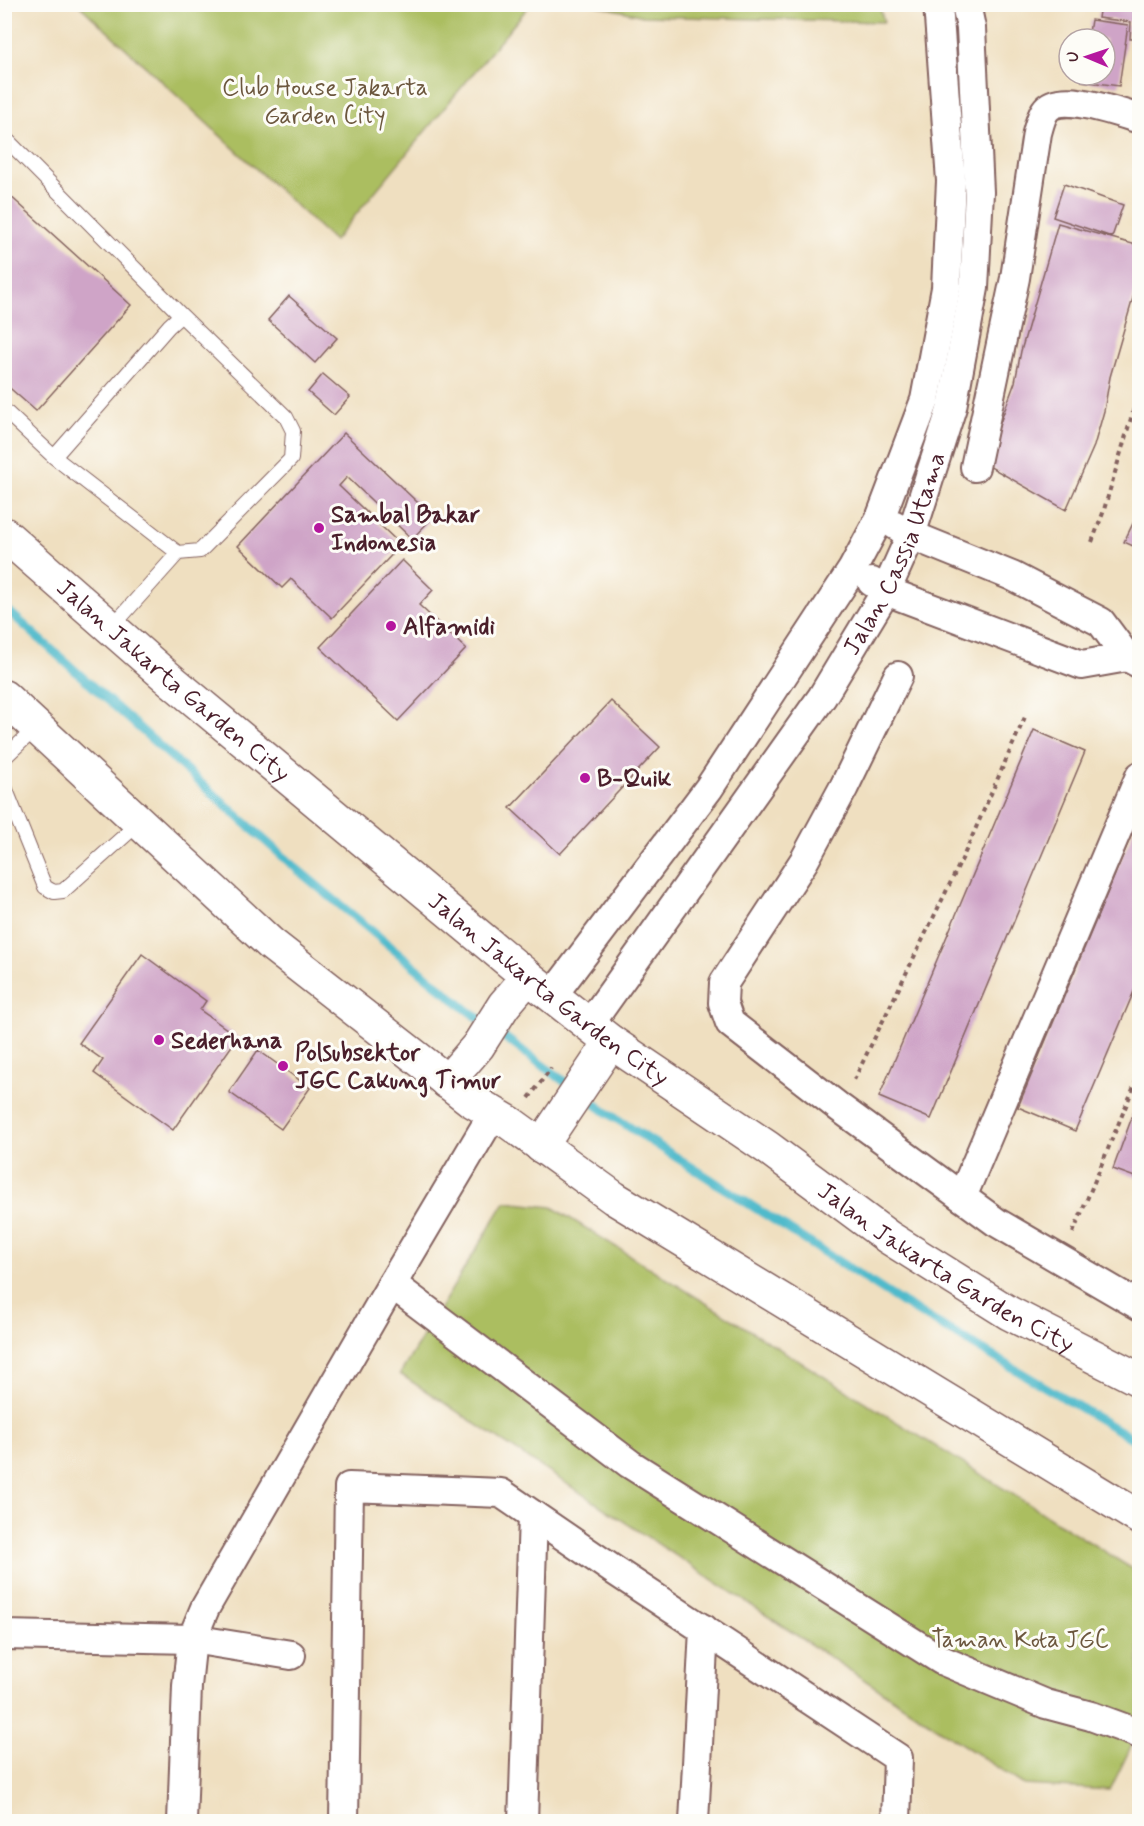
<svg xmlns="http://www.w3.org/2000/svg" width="1144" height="1826" viewBox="0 0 1144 1826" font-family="Mynerve,sans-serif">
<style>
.green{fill:#abbe61;stroke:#7a6e46;stroke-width:1.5}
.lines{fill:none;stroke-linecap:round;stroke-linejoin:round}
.stream{stroke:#4fbacb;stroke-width:9}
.building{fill:#cfa4c7}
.service-casing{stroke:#84625f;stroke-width:16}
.minor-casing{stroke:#84625f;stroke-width:32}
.tertiary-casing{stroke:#84625f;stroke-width:36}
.path{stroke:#84625f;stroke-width:4;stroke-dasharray:4.5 4.5;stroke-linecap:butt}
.service{stroke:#fff;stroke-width:14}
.minor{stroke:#fff;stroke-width:28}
.tertiary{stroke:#fff;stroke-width:33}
.poi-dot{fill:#b5179e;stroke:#fdfcf7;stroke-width:2}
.labels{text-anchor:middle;stroke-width:6;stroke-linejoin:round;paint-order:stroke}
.park-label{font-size:24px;fill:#6c573e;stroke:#fdfcf7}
.poi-label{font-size:24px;font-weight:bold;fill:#4a1f2b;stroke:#fdfcf7;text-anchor:start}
.street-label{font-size:24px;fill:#4a1f2b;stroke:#fdfcf7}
</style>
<rect width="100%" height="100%" fill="#fdfcf7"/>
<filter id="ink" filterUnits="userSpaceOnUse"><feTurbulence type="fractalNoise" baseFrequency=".0167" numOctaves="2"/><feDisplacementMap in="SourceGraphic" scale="12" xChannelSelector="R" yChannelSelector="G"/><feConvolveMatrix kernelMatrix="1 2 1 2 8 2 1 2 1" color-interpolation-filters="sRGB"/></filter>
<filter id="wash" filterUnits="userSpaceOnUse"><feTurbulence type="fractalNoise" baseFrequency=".008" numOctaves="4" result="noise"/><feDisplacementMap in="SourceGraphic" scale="24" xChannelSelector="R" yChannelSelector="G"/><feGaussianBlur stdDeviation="1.35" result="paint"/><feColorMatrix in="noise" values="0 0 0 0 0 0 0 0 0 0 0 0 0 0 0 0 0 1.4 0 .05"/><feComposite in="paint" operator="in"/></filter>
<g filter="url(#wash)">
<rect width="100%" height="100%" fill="#efdfc0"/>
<!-- green -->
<path class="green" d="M79,5H530L334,241Z
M596,5H879L884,22L643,16Z
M505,1202L552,1207L1139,1573V1730L1110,1790L1024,1785L400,1374Z"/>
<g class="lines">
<!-- stream -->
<path class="stream" d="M4,607L298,870L466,1009L606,1112L903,1303L1140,1443"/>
</g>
<g id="blocks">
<!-- building -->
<path class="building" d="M1100,5H1140V39H1130L1131,22L1098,18Z
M1091,20L1128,25L1119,86L1082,81L1083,75H1105V39H1088Z
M1064,184L1123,205L1112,237L1053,217Z
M8,194L131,305L36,411L4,383V198Z
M1058,223L1140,246V274L1110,377L1104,411L1094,446L1066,510L985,464L1015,382L1021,351Z
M289,296L337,338L315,363L268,320Z
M323,374L350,397L334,415L308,392Z
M344,433L433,517L412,539L347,477L339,486L401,545L332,618L291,579L282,588L238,546Z
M1140,509V549L1124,542Z
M402,560L433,590L419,605L466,649L398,721L320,647Z
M611,701L660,747L560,854L510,808Z
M1034,730L1085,752L931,1119L879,1097Z
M1139,817L1140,977L1075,1131L1018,1107Z
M142,954L206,1001L200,1010L238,1037L173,1130L94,1073L103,1060L79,1043Z
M258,1050L310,1088L281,1129L229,1092Z
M1139,1098H1140V1179L1113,1169Z"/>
</g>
</g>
<g filter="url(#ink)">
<use href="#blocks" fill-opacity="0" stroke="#84625f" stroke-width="1.5"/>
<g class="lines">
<defs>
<path id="service" d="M4,141H8L181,315L286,417L293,431L291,459L200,551L178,553L54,457L4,410
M54,457L169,326L181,315
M111,628L178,553
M4,758L37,727
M4,785L45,887L54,892L63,891L140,822"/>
<g id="minor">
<path d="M975,467L1015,278L1037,133C1039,126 1041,117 1045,111C1059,90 1119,113 1140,119"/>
<path d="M895,525L911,535L1012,576L1101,622L1127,657L1140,664"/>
<path d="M872,582L886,591L1082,665L1127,657"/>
<path d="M898,676L844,787L804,861L724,983L723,1003L730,1023L840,1108L996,1222L1140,1306"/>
<path d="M552,996L709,788L852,570L881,516L925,400L946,288L951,181L938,4"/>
<path id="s1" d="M589,1025L822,697L886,591L911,535L952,407L974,288L979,192L971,28L966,4"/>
<path d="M962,1197L1140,776"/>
<path d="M392,1284L630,1464L941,1660L1046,1704L1091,1716L1140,1734"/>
<path d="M4,1635L192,1639L291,1655"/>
<path d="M182,1822L187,1686L192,1639L205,1608L392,1284L493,1114"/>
<path d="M344,1822L349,1487L501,1493L615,1571L898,1758L896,1822"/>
<path d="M523,1822L533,1515"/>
<path d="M694,1822L704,1629"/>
</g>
<g id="tertiary">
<path id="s2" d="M4,534L166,676L528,977L611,1042L768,1148L888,1237L1009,1313L1140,1380"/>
<path d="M4,697L271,944L471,1100L510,1123L614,1198L1140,1518"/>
<path d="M447,1082L478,1046L504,1005L528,977"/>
<path d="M541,1146L611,1042"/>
</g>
</defs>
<!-- service casing -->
<use href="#service" class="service-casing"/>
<!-- minor casing -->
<use href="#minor" class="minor-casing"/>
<!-- tertiary casing -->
<use href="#tertiary" class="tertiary-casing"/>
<!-- path -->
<path class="path" d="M1092,542L1103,513L1140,388
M854,1080L963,857L1025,717
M529,1098L551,1068
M1073,1233L1140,1072"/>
<!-- service -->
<use href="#service" class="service"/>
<!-- minor -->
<use href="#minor" class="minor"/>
<!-- tertiary -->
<use href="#tertiary" class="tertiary"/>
</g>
</g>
<!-- markers -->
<g class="poi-dot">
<circle cx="319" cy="528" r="6"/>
<circle cx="391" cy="626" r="6"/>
<circle cx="585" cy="778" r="6"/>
<circle cx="159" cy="1040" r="6"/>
<circle cx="283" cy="1066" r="6"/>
</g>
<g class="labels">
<!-- park labels -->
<g class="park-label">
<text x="325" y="95">Club House Jakarta<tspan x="325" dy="28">Garden City</tspan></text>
<text x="1020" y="1647">Taman Kota JGC</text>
</g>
<!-- poi labels -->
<g class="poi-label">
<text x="331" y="522">Sambal Bakar<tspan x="331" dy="28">Indonesia</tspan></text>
<text x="403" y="634">Alfamidi</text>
<text x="597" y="786">B-Quik</text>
<text x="171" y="1048">Sederhana</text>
<text x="295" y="1060">Polsubsektor<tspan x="295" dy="28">JGC Cakung Timur</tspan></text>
</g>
<!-- street labels -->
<g class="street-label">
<text dy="8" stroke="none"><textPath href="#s1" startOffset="564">Jalan Cassia Utama</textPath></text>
<text dy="8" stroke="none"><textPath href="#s2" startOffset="224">Jalan Jakarta Garden City</textPath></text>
<text dy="8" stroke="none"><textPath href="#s2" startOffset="710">Jalan Jakarta Garden City</textPath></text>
<text dy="8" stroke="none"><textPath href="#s2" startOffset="1196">Jalan Jakarta Garden City</textPath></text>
</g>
</g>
<!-- margin -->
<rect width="1144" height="1826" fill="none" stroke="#fdfcf7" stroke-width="24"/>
<!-- north arrow -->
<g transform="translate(1087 57) rotate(272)"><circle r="28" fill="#fdfcf7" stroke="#b5a4a5" stroke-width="1.5"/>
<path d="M0-4.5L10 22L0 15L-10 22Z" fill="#b5179e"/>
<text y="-9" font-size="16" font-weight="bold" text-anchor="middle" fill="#4a1f2b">U</text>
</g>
</svg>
